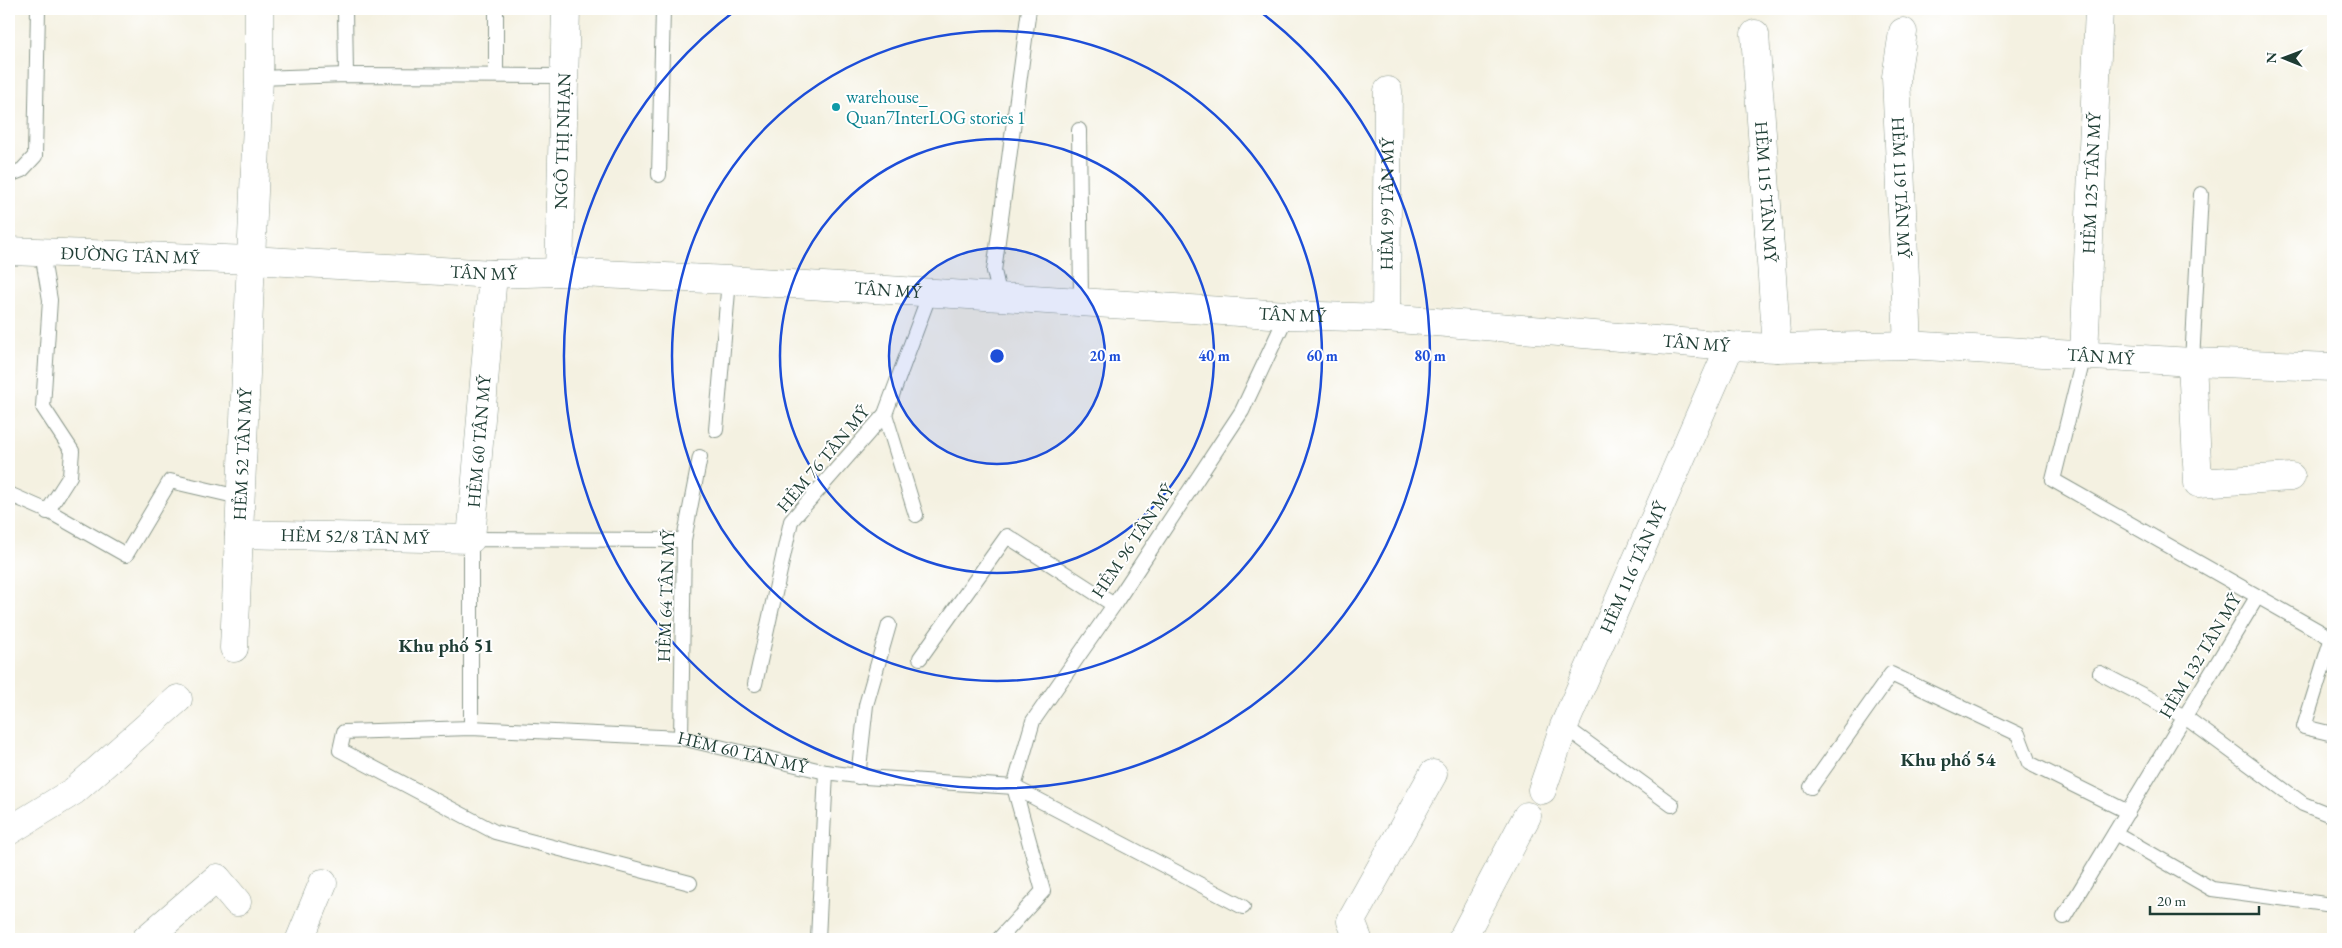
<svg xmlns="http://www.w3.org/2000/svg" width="2342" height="948" viewBox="0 0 2342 948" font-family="'EB Garamond',serif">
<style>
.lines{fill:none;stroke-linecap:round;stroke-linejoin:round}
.lane-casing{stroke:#8a978a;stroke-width:16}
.street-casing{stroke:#8a978a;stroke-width:29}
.secondary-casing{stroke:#8a978a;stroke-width:29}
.lane{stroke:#fff;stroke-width:14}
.street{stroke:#fff;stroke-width:28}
.secondary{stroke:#fff;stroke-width:28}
.ring{fill:none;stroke:#1d4ed8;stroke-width:2.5}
.culture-dot{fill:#0f9aa8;stroke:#fff;stroke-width:2}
.labels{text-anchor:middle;stroke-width:4;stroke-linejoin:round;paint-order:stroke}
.culture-label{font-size:18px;fill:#0d838f;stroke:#fff;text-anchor:start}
.street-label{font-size:18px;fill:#1f3d34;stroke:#fff}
.neighbourhood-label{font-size:19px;font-weight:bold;fill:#1f3d34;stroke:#fff}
.centre{fill:#1d4ed8;stroke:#fff;stroke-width:2.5}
.ring-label{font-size:15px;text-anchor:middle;font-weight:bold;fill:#1d4ed8;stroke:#fff;stroke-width:4;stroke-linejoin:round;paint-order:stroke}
</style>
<rect width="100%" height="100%" fill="#fff"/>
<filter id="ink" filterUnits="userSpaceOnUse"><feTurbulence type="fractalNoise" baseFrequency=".02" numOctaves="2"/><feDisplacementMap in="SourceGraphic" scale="10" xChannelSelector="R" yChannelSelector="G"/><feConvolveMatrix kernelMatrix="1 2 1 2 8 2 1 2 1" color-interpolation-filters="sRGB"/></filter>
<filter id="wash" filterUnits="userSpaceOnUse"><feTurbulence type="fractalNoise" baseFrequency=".0096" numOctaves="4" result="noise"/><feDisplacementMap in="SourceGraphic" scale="20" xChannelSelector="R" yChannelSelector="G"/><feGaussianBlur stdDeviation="1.12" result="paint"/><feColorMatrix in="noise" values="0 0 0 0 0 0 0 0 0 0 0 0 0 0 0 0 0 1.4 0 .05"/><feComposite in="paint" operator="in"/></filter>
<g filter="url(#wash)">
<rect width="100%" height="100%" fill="#f4f1e1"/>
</g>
<g filter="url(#ink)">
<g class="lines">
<defs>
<g id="lane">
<path d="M345,9L346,75"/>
<path d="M496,75V9"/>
<path d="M259,78L346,75L564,76"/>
<path d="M1079,130L1081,301"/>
<path d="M9,175L22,170L35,156L38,9"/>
<path d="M659,175L663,9"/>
<path d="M42,253L50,300L43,407L72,451L70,476L47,512"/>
<path d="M1000,297L994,271L1029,9"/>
<path d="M2084,355L2053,480L2331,638"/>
<path d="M2192,362L2201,194"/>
<path d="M885,414L916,515"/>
<path d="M716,430L729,280"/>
<path d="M9,494L50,512L126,555L170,481L239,497"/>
<path d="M2333,634L2304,727L2333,734"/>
<path d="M920,658L1007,536L1114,605"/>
<path d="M2100,673L2185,717L2303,804L2333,816"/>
<path d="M755,684L791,521L885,414L930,293"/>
<path d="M1564,726L1672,805"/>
<path d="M471,728V539L684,540"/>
<path d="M681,738L684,540L700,457"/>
<path d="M858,777L866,705L889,625"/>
<path d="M1014,787L1033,721L1114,605L1242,411L1287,315"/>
<path d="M1811,787L1891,674L2018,734L2029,763L2128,812"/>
<path d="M2115,833L2212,889L2333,905"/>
<path id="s1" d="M690,883L495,832L340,750L344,732L471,728L681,738L826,772L865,777L1014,787L1243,907"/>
<path d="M2064,917L2257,597"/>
<path d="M818,939L826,772"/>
<path d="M999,939L1043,891L1014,787"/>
</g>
<g id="street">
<path id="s2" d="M1903,32L1896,77L1908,345"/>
<path id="s3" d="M1755,34L1777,348"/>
<path id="s4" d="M559,272L566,9"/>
<path id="s5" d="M1386,318L1388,91"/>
<path id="s6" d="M2084,355L2099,9"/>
<path d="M2192,362L2198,483L2291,477"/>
<path id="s7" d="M239,534L471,539L493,274"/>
<path id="s8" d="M234,648L259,78V9"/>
<path id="s9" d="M1542,790L1564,726L1730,346"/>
<path d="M9,831L74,791L178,699"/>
<path d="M146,939L217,878L237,902"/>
<path d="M300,939L323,883"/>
<path d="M1358,939L1351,921L1433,774"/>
<path d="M1462,939L1527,816"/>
</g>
<g id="secondary">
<path id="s10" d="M9,251L251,260L493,274L559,272L729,280L1287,315L1386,318L1730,346L1777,348L1908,345L2192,362L2333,367"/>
</g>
</defs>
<!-- lane casing -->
<use href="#lane" class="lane-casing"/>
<!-- street casing -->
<use href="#street" class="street-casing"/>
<!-- secondary casing -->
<use href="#secondary" class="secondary-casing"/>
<!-- lane -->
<use href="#lane" class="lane"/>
<!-- street -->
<use href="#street" class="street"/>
<!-- secondary -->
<use href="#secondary" class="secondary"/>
</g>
</g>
<!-- distance rings -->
<circle cx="997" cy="356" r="108" fill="#1d4ed8" fill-opacity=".12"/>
<g class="ring">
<circle cx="997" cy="356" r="108"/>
<circle cx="997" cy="356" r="217"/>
<circle cx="997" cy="356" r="325"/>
<path d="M1258 10A433 433 0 1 1 736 10"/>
</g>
<!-- markers -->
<circle class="culture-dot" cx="836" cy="107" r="5"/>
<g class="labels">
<!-- culture labels -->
<g class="culture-label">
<text x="846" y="103">warehouse_<tspan x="846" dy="21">Quan7InterLOG stories 1</tspan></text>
</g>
<!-- street labels -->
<g class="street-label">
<text dy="6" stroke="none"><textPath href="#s4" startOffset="131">NGÔ THỊ NHẠN</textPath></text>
<text dy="6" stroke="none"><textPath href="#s6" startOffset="172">HẺM 125 TÂN MỸ</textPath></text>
<text dy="6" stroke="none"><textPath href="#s2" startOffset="156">HẺM 119 TÂN MỸ</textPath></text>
<text dy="6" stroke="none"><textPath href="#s3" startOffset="158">HẺM 115 TÂN MỸ</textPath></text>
<text dy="6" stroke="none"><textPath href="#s5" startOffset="114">HẺM 99 TÂN MỸ</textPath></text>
<text dy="6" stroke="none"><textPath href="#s10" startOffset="121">ĐƯỜNG TÂN MỸ</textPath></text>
<text dy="6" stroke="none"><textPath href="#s10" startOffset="475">TÂN MỸ</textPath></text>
<text dy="6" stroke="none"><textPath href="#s10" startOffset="880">TÂN MỸ</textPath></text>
<text dy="6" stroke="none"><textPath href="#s10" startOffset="1285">TÂN MỸ</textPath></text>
<text dy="6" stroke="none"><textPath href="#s10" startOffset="1690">TÂN MỸ</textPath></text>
<text dy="6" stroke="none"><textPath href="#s10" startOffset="2095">TÂN MỸ</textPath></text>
<text dy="6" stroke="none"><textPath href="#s7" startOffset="330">HẺM 60 TÂN MỸ</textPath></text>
<text dy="6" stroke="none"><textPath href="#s8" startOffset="194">HẺM 52 TÂN MỸ</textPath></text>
<text transform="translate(823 459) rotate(-50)" y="6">HẺM 76 TÂN MỸ</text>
<text dy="6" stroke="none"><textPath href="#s7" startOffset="116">HẺM 52/8 TÂN MỸ</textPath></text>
<text transform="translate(1133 541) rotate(-56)" y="6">HẺM 96 TÂN MỸ</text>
<text dy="6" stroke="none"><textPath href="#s9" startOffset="241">HẺM 116 TÂN MỸ</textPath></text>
<text transform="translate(666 596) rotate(-88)" y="6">HẺM 64 TÂN MỸ</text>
<text transform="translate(2200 656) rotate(-59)" y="6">HẺM 132 TÂN MỸ</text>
<text dy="6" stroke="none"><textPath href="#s1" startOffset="796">HẺM 60 TÂN MỸ</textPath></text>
</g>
<!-- neighbourhood labels -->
<g class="neighbourhood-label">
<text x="446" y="652">Khu phố 51</text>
<text x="1948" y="766">Khu phố 54</text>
</g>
</g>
<circle cx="997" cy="356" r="8" class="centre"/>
<g class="ring-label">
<text x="1105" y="361">20 m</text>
<text x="1214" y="361">40 m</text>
<text x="1322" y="361">60 m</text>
<text x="1430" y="361">80 m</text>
</g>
<!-- margin -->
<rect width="2342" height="948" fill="none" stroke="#fff" stroke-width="30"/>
<!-- north arrow -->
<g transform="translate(2284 58) rotate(271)" stroke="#ffffff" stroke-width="4" paint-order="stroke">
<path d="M0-4L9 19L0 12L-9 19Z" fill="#1f3d34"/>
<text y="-8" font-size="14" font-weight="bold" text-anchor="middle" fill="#1f3d34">N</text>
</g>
<!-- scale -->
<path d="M2150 906v8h109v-8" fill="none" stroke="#1f3d34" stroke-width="2.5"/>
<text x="2157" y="906" font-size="15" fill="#1f3d34" stroke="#ffffff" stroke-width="4" paint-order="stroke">20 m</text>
</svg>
